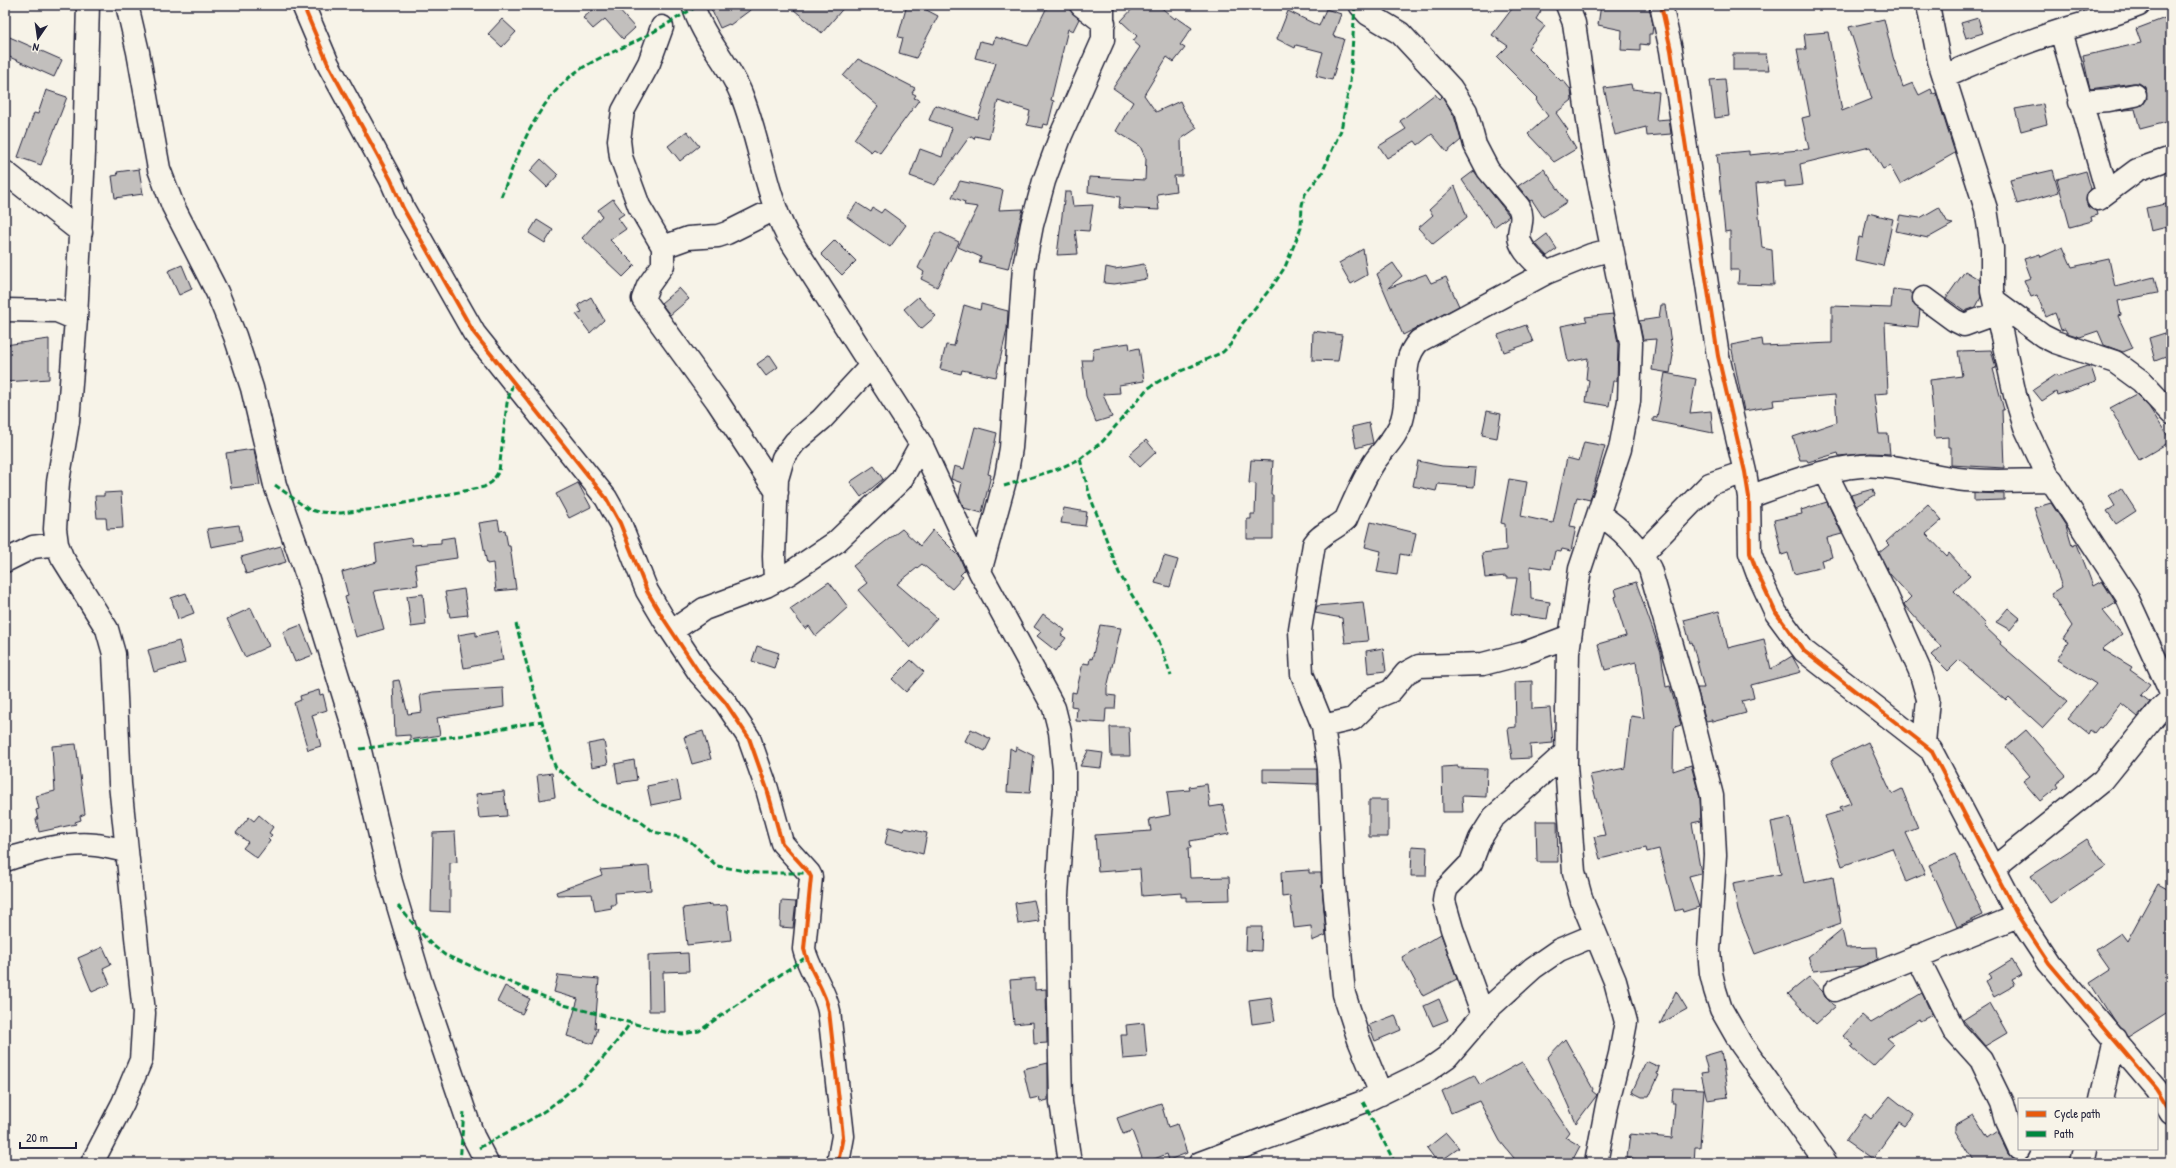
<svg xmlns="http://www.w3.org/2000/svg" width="2176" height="1168" viewBox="0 0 2176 1168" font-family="'Patrick Hand',sans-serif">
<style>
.building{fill:#c2bfbd;stroke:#22223b}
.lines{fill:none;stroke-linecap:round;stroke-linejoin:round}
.minor-casing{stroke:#22223b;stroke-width:25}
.minor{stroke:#f7f3e8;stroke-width:22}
.quiet{stroke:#00873e;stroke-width:3;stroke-dasharray:6 3;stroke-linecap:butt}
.cycleway-casing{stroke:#f7f3e8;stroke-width:6}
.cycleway{stroke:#e8590c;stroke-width:4}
</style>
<rect width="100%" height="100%" fill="#f7f3e8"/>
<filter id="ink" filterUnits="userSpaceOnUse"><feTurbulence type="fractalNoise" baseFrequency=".025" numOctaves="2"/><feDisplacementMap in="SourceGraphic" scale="8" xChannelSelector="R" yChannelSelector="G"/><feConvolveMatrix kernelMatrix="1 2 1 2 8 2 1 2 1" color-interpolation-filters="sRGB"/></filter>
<g filter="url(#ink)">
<!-- building -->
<path class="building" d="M592,5H620L617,8L635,28L623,39L605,19L593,29L583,18L595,8Z
M719,5H757L730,25L729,24L720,28L711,9Z
M788,5H846L822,33Z
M907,5H917L938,16L916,58L899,53L903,38L898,37Z
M1048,5H1059L1070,10L1079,19L1073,31L1068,29L1051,100L1054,101L1048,125L1043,124L1042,128L1027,125L1030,111L998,101L989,139L975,136L974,139L970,136L935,185L910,176L920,149L942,157L952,128L929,120L935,105L978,119L996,63L975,58L980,41L993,44L995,37L1028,46Z
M1136,5H1158L1175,19L1176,17L1192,28L1180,45L1185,48L1174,62L1167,57L1144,95L1156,112L1180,101L1185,112L1197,128L1181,139L1182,176H1174L1176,191L1157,194L1159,210L1119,208L1120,197L1088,192L1089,177L1145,180L1146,159L1140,146L1116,131L1133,102L1113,88L1140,47L1133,41L1137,36L1121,21Z
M1515,5H1533L1541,11L1536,19L1545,26L1528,48L1561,81L1563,80L1571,90L1572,100L1556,113L1568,130L1566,132L1576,149L1554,162L1528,134L1548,116L1536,100L1538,98L1497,57L1508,46L1492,35Z
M1601,5H1649L1653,25L1652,34H1649V45L1640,44V51L1621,50L1622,30L1598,25Z
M1326,9L1341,14L1333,36L1344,39L1332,80L1316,76L1323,52L1296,45L1295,48L1277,39L1288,11L1319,26Z
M1978,18L1983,33L1966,38L1961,23Z
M2165,18L2167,21L2171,20V121L2140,129L2135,109L2116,111L2143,105L2147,99L2145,87L2139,83H2133L2090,89L2083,56L2141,43L2136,29Z
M502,19L516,32L502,47L488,34Z
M1884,19L1893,57L1903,87L1913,83L1919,95L1931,89L1933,94L1936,93L1955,153L1900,184L1890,166L1883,169L1870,147L1800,164L1803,185L1785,187V181L1756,184L1762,248L1772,250L1774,285L1738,284L1739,270H1730V231L1725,232L1717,154L1749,151V155L1809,149L1802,118L1810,116L1797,49H1806L1804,34L1828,32L1842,111L1872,99L1849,27Z
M5,35L62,60L54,77L5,55Z
M1733,54H1766L1769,70H1733Z
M858,59L915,88L912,93L916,95L914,98L919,100L880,153L874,149L871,152L854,139L878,106L843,76Z
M1725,79L1729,116L1715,118L1710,80Z
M1631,84L1632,89L1659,92L1656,120L1669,119L1671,134L1647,136L1646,127L1615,135L1604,88Z
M46,90L67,97L41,165L18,157L34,113L38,114Z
M1435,94L1439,99L1442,96L1454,116L1461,140L1447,152L1432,134L1418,145L1415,141L1387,158L1379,146L1406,129L1400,121Z
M2043,104L2047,124L2021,131L2015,109Z
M687,131L699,146L680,161L668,146Z
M541,159L558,175L547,187L530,171Z
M139,169L143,194L115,198L112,176L118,175L117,172Z
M1544,169L1567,202L1543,217L1532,200L1530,201L1518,186Z
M2053,170L2059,192L2017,204L2010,180Z
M1474,171L1508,214L1509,216L1494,227L1462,180Z
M2086,171L2091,189L2087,194L2086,201L2088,207L2097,211L2098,215L2091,217L2092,221L2070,227L2057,179Z
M960,181L1003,190L999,210L1023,209L1008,269L979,262L981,257L958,247L978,207L964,205L965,202L952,197Z
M1455,186L1467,217L1433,244L1418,228L1433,215L1429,210Z
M1065,192H1071L1073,206L1093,205L1089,231L1075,230L1078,254L1057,255Z
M613,199L624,214L618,218L626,229L610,240L635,265L623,277L582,238L602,216L598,210Z
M857,203L871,212L873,208L881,213L884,209L906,225L890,247L847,217Z
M2171,203V226L2151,231L2146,208Z
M1939,207L1948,223L1953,224L1928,238L1896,231L1900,215L1920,218Z
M1868,213L1893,219L1883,266L1855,260L1859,237L1863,238Z
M537,220L553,230L545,243L529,233Z
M935,233H941L959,242L937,287L921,279L924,272L918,268Z
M1547,234L1557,249L1547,256L1535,243Z
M835,240L856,261L842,275L821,254Z
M2063,247L2072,267L2109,259L2115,287L2154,277L2158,293L2118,301L2121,315L2118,316L2133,348L2123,352L2104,345L2098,331L2080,337L2067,333L2065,329L2061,330L2055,313L2046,317L2037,295L2031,297L2024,280L2031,278L2024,259L2040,254L2041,257Z
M1363,249L1367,275L1351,284L1339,263Z
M1393,263L1402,276L1388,288L1426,274L1431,283L1446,277L1459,306L1403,335L1377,274Z
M1144,264L1147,279L1114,284L1104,283L1106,267L1115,269Z
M182,265L192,289L179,295L168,271Z
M1965,271L1980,280L1981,297L1976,307L1965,311L1946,298Z
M679,288L689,299L670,315L661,303Z
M1893,289L1910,291V293H1913V303L1920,310L1918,327L1885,323L1888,393L1874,394L1879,434H1888L1890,454L1871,453L1839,456L1838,453L1808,462L1807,460H1800L1793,437L1837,422L1835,395L1773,400L1774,406L1744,411L1731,345L1762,339L1763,346L1832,343V306L1891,308Z
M591,297L604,320L590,333L576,314L582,312L578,305Z
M918,297L936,316L921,329L904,309Z
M981,304L1008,311L1007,330L996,377L962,370L961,374L940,369L946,345L954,346L964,305L980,310Z
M1661,305H1665L1673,355L1670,373L1652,370L1656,339L1643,340L1639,321L1659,318Z
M1613,314L1618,344L1617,381H1613L1609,406L1586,402L1589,380L1586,379L1588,358L1568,362L1561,326L1587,321L1585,317Z
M1526,325L1533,342L1504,352L1498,335Z
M1313,331L1342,335L1338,361L1312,360Z
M2165,333L2171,355L2155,361L2149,338Z
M49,339V379L5,382V345Z
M1129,343L1130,350L1139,348L1144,381L1119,385L1120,393L1103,394L1112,417L1096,422L1086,396L1082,360H1092L1094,348Z
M1991,350L1996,368L1993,369L2004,410H2002L2004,468L1951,465V447H1948V437L1935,438L1930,380L1962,376L1958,351Z
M770,355L778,367L766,376L757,364Z
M2087,366L2091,367L2096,382L2057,395L2056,392L2042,401L2033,390L2057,374L2058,376Z
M1665,373L1696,379L1690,413L1711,411L1713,433L1653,421V418L1657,417Z
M2136,394L2149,407L2171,441L2139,460L2110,408Z
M1487,411L1501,414L1497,438L1482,435Z
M1369,423L1373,443L1356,448L1352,427Z
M975,427L997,433L988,474L991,475L982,513L964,508L959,496L962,483L951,479L954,466L964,469Z
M1146,440L1156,452L1140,467L1129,455Z
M1584,442L1605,446L1590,500L1577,497L1570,526L1576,527L1571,551L1562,549L1561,552L1555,551L1551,569L1530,566L1531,599L1550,602L1547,619L1511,614L1517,578H1506V576L1485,578L1482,553L1506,550L1505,524L1501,523L1509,479L1527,482L1521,516L1553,523L1567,458L1579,461Z
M254,449L260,485L231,488L226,453Z
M1251,460L1273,461L1271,495H1273V539H1247V519H1251V514H1255L1256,484L1249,483Z
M1418,461L1442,466L1476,468L1474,487L1438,484L1436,491L1413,486Z
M874,466L883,479L861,497L850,482Z
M578,483L591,507L569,518L556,494Z
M2121,488L2136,511L2116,524L2107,511L2115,506L2109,496Z
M1873,489L1875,495L1856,506L1851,495Z
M121,492L123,528L107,529L106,518H97L95,496H104V493Z
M1974,493L2004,494V500L1974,501Z
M1827,502L1842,534L1827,538L1832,557L1821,560L1823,567L1794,574L1788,553L1782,555L1774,520L1802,514L1801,510Z
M2051,503L2066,526L2072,546L2077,544L2093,586L2102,581L2116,603L2103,611L2122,634L2102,649L2132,667L2130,670L2150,684L2141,695L2150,702L2138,717L2121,703L2101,728L2099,727L2094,733L2090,730L2088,734L2068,718L2096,684L2057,660L2068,642L2063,639L2072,626L2051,594L2062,587L2034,508Z
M1928,504L1942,520L1926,534L1947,556L1949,553L1970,576L1954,591L1986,624L1984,626L2001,642L2000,644L2067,702L2043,728L2009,697L2006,700L1959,660L1948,671L1932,655L1941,647L1905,606L1904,604L1911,597L1889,573L1879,553L1889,545L1886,542Z
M1064,508L1087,512L1085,526L1061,523Z
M498,520L500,531L505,530L508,546H510L516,589L496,591L493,563L487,564L479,523Z
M1371,522L1416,533L1411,556L1400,554L1397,575L1377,572L1381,551L1365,547Z
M239,525L242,541L211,547L207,529Z
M902,529L920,546L933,530L959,556L965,570L960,575L963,577L952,589L922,564L897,584L937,618L910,648L858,590L867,583L853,566Z
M454,537L457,558L415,564L418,585L374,591L384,629L356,637L345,597L348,596L342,572L377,562L375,544L411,538L412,545L441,543V539Z
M281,546L286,562L246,574L241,557Z
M1164,556L1178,560L1170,587L1155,583Z
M829,582L848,607L816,636L809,626L805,629L790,609Z
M1636,582L1661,653L1666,687L1670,686L1681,725L1675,727L1674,731L1673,771L1691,765L1700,798L1701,821L1692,823L1701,873L1689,876L1699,907L1683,912L1682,909L1675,911L1659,849L1647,852L1646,848L1600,859L1594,837L1605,835L1590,775L1625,768L1631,716L1644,718L1636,662L1605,670L1598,644L1626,636L1614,597L1617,596L1615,589Z
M464,589L468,615L450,617L445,592Z
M186,593L194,613L178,619L171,598Z
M423,594L426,625L411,627L407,596Z
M1363,602L1368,641L1345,643L1342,618L1315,613L1317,606Z
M251,608L269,646L245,657L227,619Z
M2008,608L2020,618L2010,630L1996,622Z
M1719,611L1728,648L1764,639L1771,669L1792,656L1801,672L1751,685L1754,698L1742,701L1746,713L1712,722V720L1706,721L1697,688H1704L1692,642L1690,643L1684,620Z
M1043,614L1065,630L1061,635L1066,638L1056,651L1037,636L1041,632L1034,627Z
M301,625L313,655L295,662L283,632Z
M1100,625L1121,628L1107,688V695L1116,696L1115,709H1106L1105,723L1076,721L1077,707L1071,706L1072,692L1076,693L1083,663L1089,664L1090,658L1092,659Z
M498,631L503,660L464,668L458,635L476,632V636Z
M179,641L185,663L154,672L148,650Z
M757,646L779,653L774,668L752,661Z
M1383,648L1386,671L1368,673L1366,651Z
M911,660L924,672L906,692L892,679Z
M399,680L408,714L422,712L420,695L433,692L503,688L504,707L437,718L440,735L410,740V735L395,736L393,681Z
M1532,681V709L1550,708L1553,743L1530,745L1531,758L1512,759L1508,728L1516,727L1515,682Z
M319,690L320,695L323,694L327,710L312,715L321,746L308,750L294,703L301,700L300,696Z
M1110,727H1129L1130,756H1111Z
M971,729L991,739L985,751L965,741Z
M2026,730L2066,776L2056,784L2058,787L2040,801L2023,781L2030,776L2006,747Z
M703,731L711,759L692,764L684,737Z
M604,741L608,764L592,767L588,744Z
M1868,742L1892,794L1902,789L1918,828L1906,833L1925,874L1906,882L1892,848L1842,866L1825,816L1842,811L1840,807L1851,803L1831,760Z
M76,744L85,814L80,816L81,820L75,822L76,824L39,832L36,819H38L36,810L39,809L36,796L55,791L52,746Z
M1016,747L1034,756L1030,793L1007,792L1010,748L1015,751Z
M1088,751L1103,753L1101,768L1080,766Z
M634,760L637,780L618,783L615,764Z
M1458,766V768L1487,769L1486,797L1462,796L1463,812H1443L1442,767Z
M1263,769H1317V784L1263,782Z
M552,773L555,797L540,800L537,775Z
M677,780L681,799L651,805L647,786Z
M1207,784L1210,807L1223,805L1229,834L1190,841L1191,848H1188L1190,878L1229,877L1230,900L1186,901V897H1181V893L1142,896L1140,869L1098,872L1095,835L1151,831L1149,819L1170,815L1167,792L1190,790L1189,787Z
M504,791L507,816L479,818L476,794Z
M1369,800H1388V837H1369Z
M259,815L273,827L269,833L272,835L268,839L270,841L257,858L243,848L248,842L236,833L249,817L254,821Z
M1790,818L1804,883L1833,877L1841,923L1755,954L1738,911L1733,883L1781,874L1771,822Z
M1536,821H1557L1558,862H1537Z
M889,827L904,831L905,828L927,833L923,854L885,844Z
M455,832L457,862L450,863V912L431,911L433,833Z
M2087,839L2106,866L2050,903L2031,876Z
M1412,846L1427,847L1426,876H1411Z
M1955,854L1983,915L1957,927L1929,865Z
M649,866L651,890L615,893L616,905H611L612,908L595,911L592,894L557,895L556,892L602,875L600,870Z
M1309,870V873H1321L1326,935L1312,941L1311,926L1294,928L1290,896L1282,897L1281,872Z
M2158,884L2171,891V1010L2128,1037L2114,1021L2090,983L2110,970L2096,950L2121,933L2127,941Z
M1034,900L1039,921L1018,924L1015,903Z
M781,901L796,902L793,928L780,927Z
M712,904V906L727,905L731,940L687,945L683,908Z
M1247,927H1262L1261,951L1246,950Z
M1842,929L1846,948L1877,947L1878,959L1862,966L1813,971L1808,957Z
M1441,934L1457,979L1423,996L1402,957Z
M103,947L111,964L103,968L110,984L92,992L78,958Z
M688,953L689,971L663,972L664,1011H649L648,955Z
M2012,960L2021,975L2012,980L2015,985L1994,997L1986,982L1991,979L1989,974Z
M558,975L599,979L595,1028H598L593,1044L567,1036L578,999L554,992Z
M1809,977L1823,992L1827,1000L1836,1006L1816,1024L1788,994Z
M1035,978V990L1046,989L1047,1043L1034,1044L1033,1022L1014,1024L1010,980Z
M505,986L530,999L522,1014L497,1002Z
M1676,991L1687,1009L1660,1024Z
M1922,993L1932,1015L1920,1021L1919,1019L1887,1038L1894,1044L1873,1066L1851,1047L1854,1045L1843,1036L1862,1015L1871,1023Z
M1271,997L1275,1021L1252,1024L1249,1000Z
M1439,999L1448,1020L1433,1026L1424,1006Z
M1990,1003L2007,1033L1985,1046L1963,1020Z
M1395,1015L1401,1030L1375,1041L1369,1025Z
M1144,1023L1147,1057L1123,1059L1121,1035H1127L1126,1025Z
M1565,1039L1593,1089L1592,1091L1597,1095L1576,1123L1547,1058Z
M1721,1051L1728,1097L1707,1100L1701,1073L1708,1072L1704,1056Z
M1646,1061L1659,1067L1657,1074L1659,1075L1649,1097H1642L1632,1092Z
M1522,1062L1569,1132L1565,1137L1580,1146L1571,1163H1518L1500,1141L1479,1101L1451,1113L1442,1091L1474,1075L1480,1085Z
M1048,1063V1100L1040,1102L1039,1097L1030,1099L1023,1069Z
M1673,1088L1704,1089L1700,1147H1695L1694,1163H1635L1636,1159L1627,1158L1630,1134L1672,1138L1675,1103H1672Z
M1890,1096L1914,1115L1905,1126L1899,1122L1872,1160L1845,1141L1865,1114L1871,1119Z
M1161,1103L1168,1127L1177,1124L1187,1153L1169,1160L1167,1154L1144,1163L1132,1131L1123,1134L1117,1118Z
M1973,1115L1988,1139L1998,1132L2008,1153L2012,1157L2021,1159L2024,1163H1975L1955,1131V1125Z
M1446,1133L1459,1148L1438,1163L1427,1148Z"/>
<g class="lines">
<defs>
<path id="minor" d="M88,5L84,153L76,319L68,422L58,482L55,529L57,544L62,557L107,629L114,654L120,784L144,1013L141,1060L123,1103L92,1163
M127,5L138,52L159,169L173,206L217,292L235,336L252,388L275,485L306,573L358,742L391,882L421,983L473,1136L487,1163
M303,5L328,64L391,180L403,208L474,333L606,498L620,523L647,591L663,618L700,674L725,702L749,738L767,789L782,843L809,873L811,877L804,949C809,971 825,989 829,1011L843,1136L838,1163
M693,5C703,39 730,64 742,96C760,142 765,192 787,235L921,444L980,572L1054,708L1060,732L1064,770V793L1057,895L1060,1057L1061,1102L1070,1163
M1081,5L1104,23
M1360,5L1368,14L1400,33L1451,88L1466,111L1475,145L1488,170L1519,207C1524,218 1520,224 1519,235C1519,250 1536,262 1546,273
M1567,5L1574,23L1592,148L1631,343L1629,401L1620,449L1580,569L1568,652L1566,765L1574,872L1582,901L1615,981L1626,1022L1620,1054L1607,1105L1596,1163
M1661,5L1671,50L1718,356L1745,472L1749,497L1750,553L1757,572L1776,613L1804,651L1931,750L2018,916L2049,963L2156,1089L2171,1113
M1928,5L1939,61L1986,209L1992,248V291L2015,395L2025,427L2047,474L2126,595L2171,693
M662,27L649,63L623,111L619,140L621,157L639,206L663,247V265L648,286L643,299L717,401L777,492
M2061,31L2107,192
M1944,76C1985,58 2027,41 2069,28C2093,21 2116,14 2139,5
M2080,102L2109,100L2135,95
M5,172L81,232
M2098,199L2137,170L2171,158
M663,247L688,238L718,236L727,233L775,209
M1924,298L1954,320L1964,325L1997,313
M1994,300L2043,336L2055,342L2115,362L2141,381L2171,413
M5,310L57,311L76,319
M1826,473L1885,592L1920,671L1928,699L1924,743
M1749,497C1785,484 1822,469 1861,466C1889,463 1928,475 1957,479C1988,483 2020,480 2052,480
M1599,514C1621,529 1638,545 1650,569L1687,697L1712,796L1715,855L1709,951L1711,973L1715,990L1721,1009L1741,1044L1826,1163
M1642,554L1710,484L1745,472
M5,561L33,547L57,544
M980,572L1006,477L1011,448L1024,267L1032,225L1044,181L1061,135L1103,40V5
M775,581L774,556L777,479L783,458L795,442L822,419L870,367
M672,631L704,609L766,586L790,573L836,542L901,480L921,444
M1323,726L1353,719L1374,698L1391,691L1406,673L1419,666L1483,664L1525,653L1570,636
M5,860C32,852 67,841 96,845C106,846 116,849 126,851
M1994,868L2103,780L2161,708L2171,699
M1917,956L1954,1030L1981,1060L2002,1103L2007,1121L2019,1147
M1835,990L2018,916
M1483,1015L1452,929L1444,901L1445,894L1447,888L1471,863L1480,839L1494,817L1565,753
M1381,1094L1359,1040L1344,994L1334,887L1329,768L1323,726L1302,674L1300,630L1314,544C1322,532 1336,529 1346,519C1355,499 1363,479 1375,461C1385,447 1397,436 1402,420C1411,391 1398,363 1419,341L1546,273L1591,255L1610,250
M2101,1099L2115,1039
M1200,1163L1363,1102L1427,1071L1447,1057L1490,1007L1533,968L1559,950L1595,935
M2082,1163L2085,1149"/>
</defs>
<!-- minor casing -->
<use href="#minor" class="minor-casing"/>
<!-- minor -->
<use href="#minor" class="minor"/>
<!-- quiet -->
<path class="quiet" d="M501,197C518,154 534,107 571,76C592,59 620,50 644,37C661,28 677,18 694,8
M1080,459L1090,496L1119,573L1159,641L1171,676
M275,485L308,509L318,512L341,513L375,509L484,487L492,482L499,471L507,403L513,383
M1004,486L1058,469L1080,459L1103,441L1147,389L1161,380L1223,352L1231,344L1242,324L1274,284L1285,267L1301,228L1302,205L1305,194L1322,173L1341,130L1350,83L1355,5
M516,624L552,759L556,768L599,804L637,819L654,832L683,838L691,842L717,866L757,873H809
M360,749L465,735L542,721
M398,906L430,943L445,955L564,1005L665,1032L683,1034L699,1031L806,957
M1363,1102L1395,1163
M479,1148C501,1135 525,1124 546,1110C580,1085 607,1057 631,1022
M460,1163L464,1111"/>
<defs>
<path id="cycleway" d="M303,5L328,64L391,180L403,208L474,333L606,498L620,523L647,591L663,618L700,674L725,702L749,738L767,789L782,843L809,873L811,877L804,949C809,971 825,989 829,1011L843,1136L838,1163
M1661,5L1671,50L1718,356L1745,472L1749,497L1750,553L1757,572L1776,613L1804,651L1931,750L2018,916L2049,963L2156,1089L2171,1113"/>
</defs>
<!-- cycleway casing -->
<use href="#cycleway" class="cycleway-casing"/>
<!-- cycleway -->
<use href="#cycleway" class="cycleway"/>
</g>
</g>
<!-- margin -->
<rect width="2176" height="1168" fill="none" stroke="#f7f3e8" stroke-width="20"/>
<rect x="10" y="10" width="2156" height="1148" fill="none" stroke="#22223b" stroke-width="1.5" filter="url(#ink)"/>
<!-- legend -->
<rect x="2018" y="1098" width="140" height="52" fill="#f7f3e8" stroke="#a29fa3"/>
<rect x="2026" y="1111" width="20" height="6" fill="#e8590c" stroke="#a29fa3"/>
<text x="2054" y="1118" font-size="12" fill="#22223b">Cycle path</text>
<rect x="2026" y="1131" width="20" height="6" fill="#00873e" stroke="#a29fa3"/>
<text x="2054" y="1138" font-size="12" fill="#22223b">Path</text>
<!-- north arrow -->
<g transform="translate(38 38) rotate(193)" stroke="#f7f3e8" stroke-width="3" paint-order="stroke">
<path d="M0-3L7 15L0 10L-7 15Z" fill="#22223b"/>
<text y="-6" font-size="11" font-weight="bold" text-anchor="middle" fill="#22223b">N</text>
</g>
<!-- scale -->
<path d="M20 1142v6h56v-6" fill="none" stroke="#22223b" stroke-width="2"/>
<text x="26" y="1142" font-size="12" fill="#22223b" stroke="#f7f3e8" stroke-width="3" paint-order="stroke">20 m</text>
</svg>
